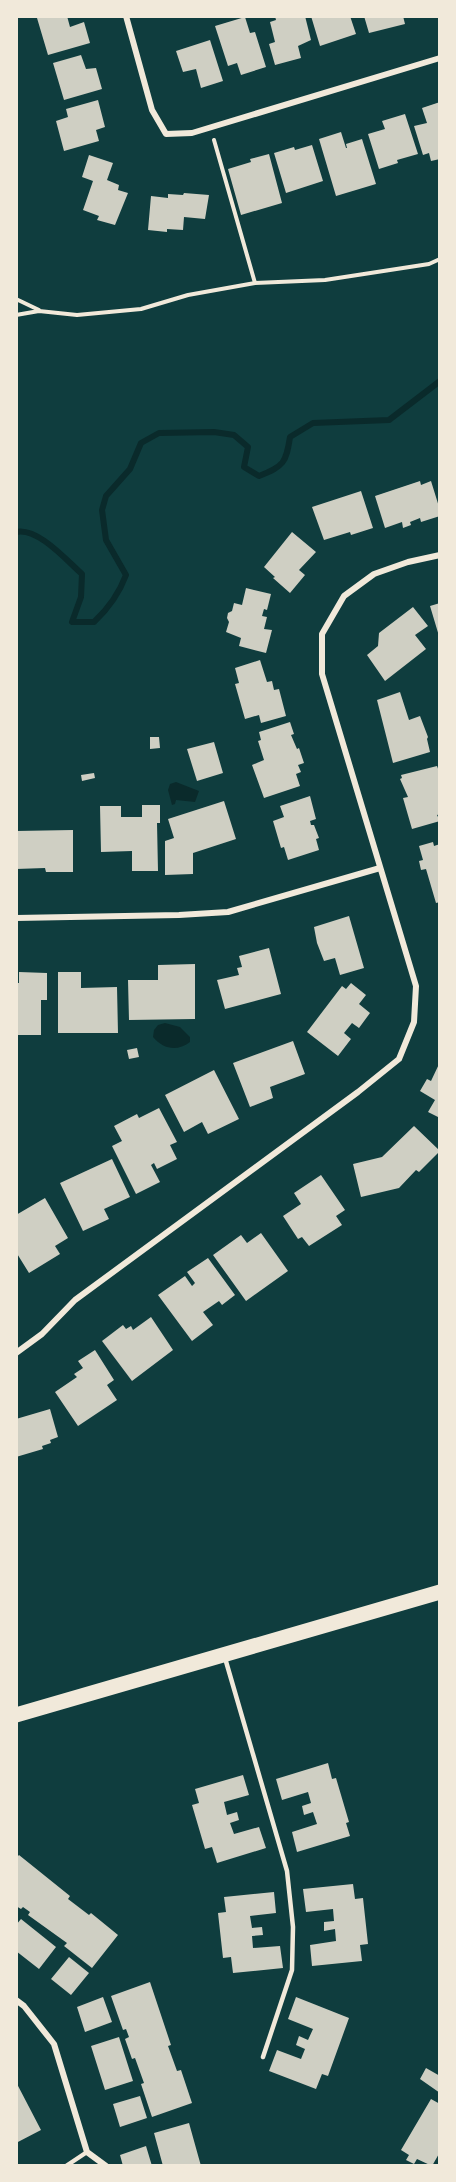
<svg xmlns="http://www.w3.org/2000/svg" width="456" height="2182" viewBox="0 0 456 2182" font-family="'Source Serif 4',serif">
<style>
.water{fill:#0a2a2b}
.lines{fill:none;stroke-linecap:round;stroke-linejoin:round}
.stream{stroke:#0a2a2b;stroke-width:6}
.building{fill:#cfcfc3}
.path{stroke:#f1e9da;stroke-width:4}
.service{stroke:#f1e9da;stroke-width:4.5}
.minor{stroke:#f1e9da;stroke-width:6}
.primary{stroke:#f1e9da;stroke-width:15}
</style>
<rect width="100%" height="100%" fill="#0f3d3e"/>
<!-- water -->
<path class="water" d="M176,782L199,791L195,802L176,800L175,804L172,805L168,790L170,784Z
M165,1023L180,1027L190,1037V1042C177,1052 163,1049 153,1037L154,1030L158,1025Z"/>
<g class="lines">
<!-- stream -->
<path class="stream" d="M16,532C38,527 67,561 82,574L81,597L72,622H94C109,608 119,594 126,575L106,540L102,510L106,496L130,469L141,443L159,433L214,432L234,435L248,447L244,467L259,476C284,466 286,463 290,437L313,423L389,420L440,381"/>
</g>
<!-- building -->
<path class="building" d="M42,16H67L70,27L84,22L90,43L48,55L37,18Z
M275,16H305L311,40L298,46L301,58L275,65L269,44L275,42L270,22L276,20Z
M311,16H350L356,34L320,46Z
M364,16H403L405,24L369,33Z
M245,17L250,33L255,32L266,67L241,75L237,63L228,66L215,26Z
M210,40L223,81L201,88L196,69L183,72L176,51Z
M81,55L86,69L96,68L102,89L64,100L53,63Z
M98,100L105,127L96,130L99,141L64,151L56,121L68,117L66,109Z
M440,102V159L431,161L429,153L423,155L414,126L427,123L422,108Z
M405,114L418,154L397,160L398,163L379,169L368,134L385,129L382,121Z
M341,132L346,148H347L346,144L362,139L376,184L336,196L319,139Z
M312,145L323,181L286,193L274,153L294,147L295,150Z
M269,154L282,203L241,215L228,169L251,162L250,159Z
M89,155L113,163L107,180L119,185L118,190L128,193L115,225L97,220L99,216L83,210L93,181L82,177Z
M184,193L209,195L205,219L184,217L183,230L167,229V232L148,230L151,196L168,198V194L183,195Z
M420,481L421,485L431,481L440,510V516L421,522L420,518L410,522L411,525L403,528L402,522L385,528L375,496Z
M361,491L373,528L351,535L350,532L324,540L312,507Z
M292,532L316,552L299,570L305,575L290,593L273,578L275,577L264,567Z
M246,588L271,594L267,610L264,609L262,616L267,617L264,629L272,630L266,653L239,646L241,638L226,632L229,622L227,618L228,613L232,611L234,603L242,605Z
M440,603V636H439L430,606Z
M413,607L428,626L415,635L426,649L385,681L367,655L378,646L379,633Z
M260,660L267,682L272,681L274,690L279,689L286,716L261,723L259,715L245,719L235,684L239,683L235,668Z
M400,692L409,720L420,716L428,737L427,739L430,752L393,763L377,700Z
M290,722L294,734L291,735L297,749L299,748L304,763L298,765L301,772L296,774L300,786L264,798L252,765L264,760L258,741L261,740L259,732Z
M150,737H159L160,748L150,749Z
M214,742L223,773L197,781L187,749Z
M437,766L440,774V814L437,815L440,821L412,829L403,798L408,797L400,779L402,778L401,775Z
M94,773L95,778L82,781L81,775Z
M310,796L316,819L310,821L311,825H314L319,838L316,839L319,850L288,860L284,847L281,848L273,821L284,817L280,806Z
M224,801L236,839L193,853V874L165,875V841L174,838L168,819Z
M142,805H160V823H157L158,871H132V851L101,852L100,806H121V817H142Z
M73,830V872H46L45,868L16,869V831Z
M433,842L434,846L440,844V902L436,903L426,869L421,870L419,861L423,860L419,846Z
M349,916L364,968L340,975L335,958L324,961L317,943L314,927Z
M269,948L281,994L225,1009L217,980L239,975L237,968L242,967L239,956Z
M195,964V1019L129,1020L128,980H158V965Z
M19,972L47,973V1000H41V1035H16V983H19Z
M58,972H81V988L117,987L118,1033H58Z
M351,983L366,995L359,1004L370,1013L359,1028L352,1023L344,1033L351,1039L338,1056L307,1032L342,986L346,989Z
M293,1041L305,1074L270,1087L273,1098L250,1107L233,1063Z
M137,1048L139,1057L129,1059L127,1050Z
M440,1062V1118L428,1112L435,1100L420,1091L427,1079L431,1081Z
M214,1070L239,1119L208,1134L202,1122L184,1132L165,1095Z
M159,1108L177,1142L170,1145L177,1159L157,1169L154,1163L151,1165L160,1182L136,1194L112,1146L122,1141L114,1126L137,1114L139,1118Z
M414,1126L440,1151L419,1172L416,1170L399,1188L361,1197L353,1164L382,1157Z
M112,1159L130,1197L104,1209L109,1219L83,1231L60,1183Z
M321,1175L345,1210L336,1216L342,1225L309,1246L302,1237L298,1239L283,1216L301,1204L294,1193Z
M45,1198L68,1238L55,1246L60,1254L29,1273L16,1252V1215Z
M261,1233L288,1271L246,1301L213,1255L241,1235L247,1243Z
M208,1258L235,1295L222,1305L219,1301L203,1312L213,1325L192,1341L158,1295L185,1276L192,1286L195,1283L187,1272Z
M151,1317L173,1350L132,1381L102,1341L123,1325L126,1329L131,1326L133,1330Z
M95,1350L114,1380L107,1385L117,1400L78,1426L55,1392L77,1377L74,1374L83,1368L78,1361Z
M50,1409L58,1437L50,1440L51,1443L42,1446L43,1449L16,1457V1419Z
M328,1763L332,1779L336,1778L349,1822L346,1823L350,1836L297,1852L292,1832L317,1824L313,1812L304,1815L302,1806L311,1803L308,1792L282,1800L276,1779Z
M243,1775L249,1795L224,1802L227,1815L237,1812L239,1820L230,1823L234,1834L259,1827L266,1848L217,1863L212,1847L205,1849L192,1805L199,1803L195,1789Z
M19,1855L70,1896L68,1899L89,1915L91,1913L118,1935L92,1968L64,1946L67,1943L28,1915L30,1912L23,1907L21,1909L16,1906V1858Z
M353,1884L355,1899L363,1898L368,1944L360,1945L362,1961L312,1966L310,1945L336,1941L335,1929L324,1931V1922L334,1921L333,1909L306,1912L303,1889Z
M274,1892L276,1913L250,1916L252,1928L262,1927L263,1935L252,1936L253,1948L280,1946L283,1968L233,1973L231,1957L223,1958L218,1913L226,1912L224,1897Z
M21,1919L56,1947L39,1969L16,1951V1925Z
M69,1957L89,1973L71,1995L51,1979Z
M150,1982L171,2045L168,2046L177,2071L181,2070L192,2103L152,2117L141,2084L144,2083L135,2058L132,2059L125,2039L129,2037L126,2029L123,2030L111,1996Z
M103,1997L112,2022L85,2032L77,2007Z
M296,1997L349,2018L328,2076L322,2074L316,2089L269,2071L277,2050L301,2059L305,2049L296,2045L299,2036L308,2040L313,2029L288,2019Z
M119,2037L133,2081L105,2090L91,2046Z
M426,2068L440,2076V2093L420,2079Z
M16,2082L41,2130L16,2143Z
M140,2096L147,2118L120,2127L113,2104Z
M431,2099L440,2104V2152L432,2166L417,2159L414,2164L406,2160L409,2155L401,2150Z
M189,2123L201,2166H163L154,2133Z
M146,2146L152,2166H123L120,2155Z"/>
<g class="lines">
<!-- path -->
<path class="path" d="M214,140L255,283
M16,299L39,310
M16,315L39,311L77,315L141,309L188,295L255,283L325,280L429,264L440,259"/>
<!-- service -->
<path class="service" d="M225,1658L287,1871L293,1927L292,1970L263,2057
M66,2166L87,2152"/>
<!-- minor -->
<path class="minor" d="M126,16L152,110L166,134L192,133L440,58
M16,918L179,915L228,912L380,868
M16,1353L42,1334L75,1300L358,1092L399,1059L414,1022L416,986L322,674V634L344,596L374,574L408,562L440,555
M16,2000L24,2006L54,2044L87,2152L106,2166"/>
<!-- primary -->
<path class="primary" d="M16,1715L440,1592"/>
</g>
<!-- border -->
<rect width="456" height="2182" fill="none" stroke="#f1e9da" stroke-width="36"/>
</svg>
